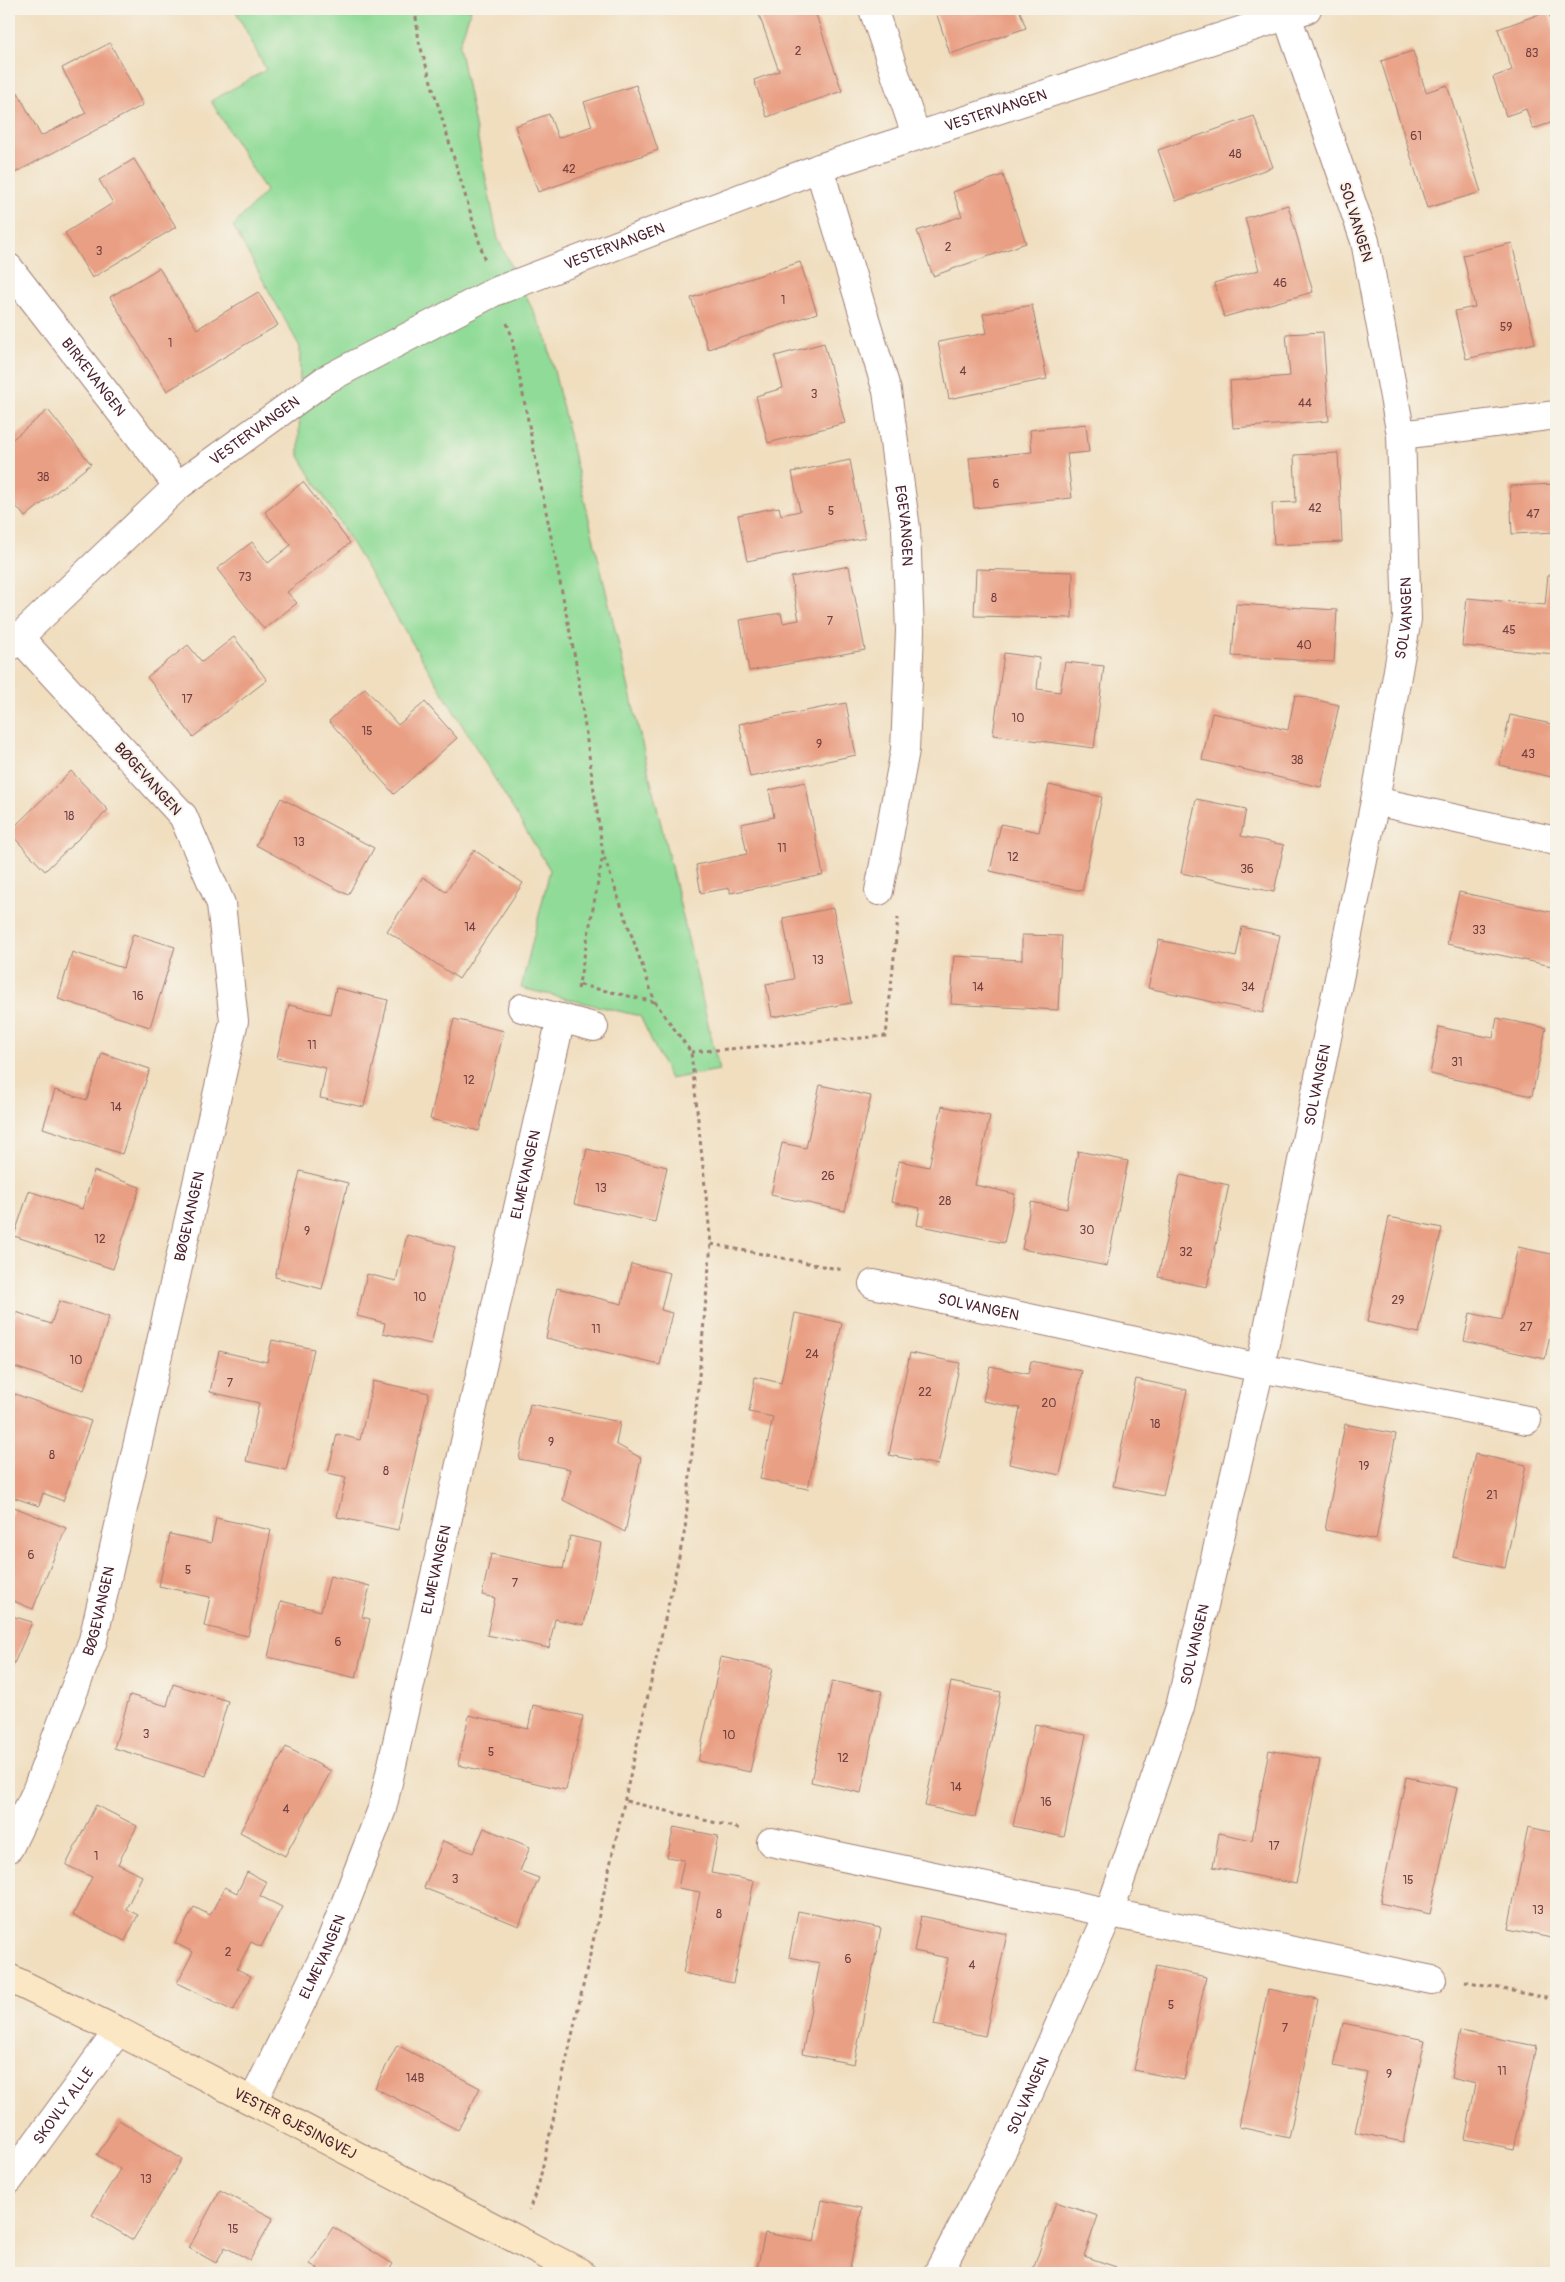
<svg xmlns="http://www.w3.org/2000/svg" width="1565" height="2282" viewBox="0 0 1565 2282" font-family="Pangolin,sans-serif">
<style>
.green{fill:#90db97;stroke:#6d7d61}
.building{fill:#e99f83}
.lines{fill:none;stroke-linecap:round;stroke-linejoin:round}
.street-casing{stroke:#9d7e75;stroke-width:30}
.secondary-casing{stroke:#9d7e75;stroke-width:30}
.path{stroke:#9d7e75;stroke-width:3;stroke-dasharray:4 4;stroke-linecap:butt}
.street{stroke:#fff;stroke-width:28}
.secondary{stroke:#fbe7c3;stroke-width:28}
.labels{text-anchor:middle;stroke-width:4;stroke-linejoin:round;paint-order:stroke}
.number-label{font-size:12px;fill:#723f41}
.street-label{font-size:15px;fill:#4a1f2b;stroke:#f7f3e8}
</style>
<rect width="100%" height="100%" fill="#f7f3e8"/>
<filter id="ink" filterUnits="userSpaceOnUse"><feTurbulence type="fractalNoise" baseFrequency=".02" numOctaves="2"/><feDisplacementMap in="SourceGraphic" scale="10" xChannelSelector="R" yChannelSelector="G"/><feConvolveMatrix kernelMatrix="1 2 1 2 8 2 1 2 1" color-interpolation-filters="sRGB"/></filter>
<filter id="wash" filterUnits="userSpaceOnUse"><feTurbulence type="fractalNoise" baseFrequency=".0096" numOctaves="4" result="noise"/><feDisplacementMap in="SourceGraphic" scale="20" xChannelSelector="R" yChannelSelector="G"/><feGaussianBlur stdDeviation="1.12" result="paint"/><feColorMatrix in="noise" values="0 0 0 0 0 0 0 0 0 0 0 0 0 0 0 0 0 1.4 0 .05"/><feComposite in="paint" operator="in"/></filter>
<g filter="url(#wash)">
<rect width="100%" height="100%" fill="#f0debf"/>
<!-- green -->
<path class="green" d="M235,9H471L459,46L498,239L546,337L719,1070L670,1079L640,1016L521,988L550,870L299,456L300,347L233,226L266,191L211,101L266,70Z"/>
<g id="blocks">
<!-- building -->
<path class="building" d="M757,9H814L842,91L767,117L754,80L779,71Z
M956,9H1019L1026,28L950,54L937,15Z
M1548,11L1556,35V121L1533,129L1526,109L1506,116L1493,77L1512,70L1498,29Z
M110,43L143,105L9,176V95L17,91L41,136L86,113L62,68Z
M1413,51L1426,92L1447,85L1481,192L1427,208L1381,61Z
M636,85L658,150L538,192L515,126L549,114L558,138L592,126L584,102Z
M1254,116L1273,167L1176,201L1158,150Z
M134,159L176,227L92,278L65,233L113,203L99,180Z
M1003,175L1026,243L933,276L917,231L962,216L953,192Z
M1288,205L1313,292L1224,317L1214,283L1259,270L1245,218Z
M1512,243L1535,343L1466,359L1455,311L1475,307L1463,255Z
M800,262L817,313L708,349L691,298Z
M159,268L197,329L258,292L278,325L167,391L110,297Z
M1032,305L1047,379L949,399L938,342L987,333L983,314Z
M1323,332L1329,421L1233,428L1230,381L1290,376L1286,334Z
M824,343L845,423L768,443L756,396L783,388L775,356Z
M48,410L91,464L25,517L9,497V442Z
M1086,424L1089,452L1067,454L1072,498L974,508L969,458L1032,452L1030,430Z
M1338,453L1342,542L1274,545L1272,503L1296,502L1294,455Z
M850,460L865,538L747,561L738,515L779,507L781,515L800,511L792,472Z
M303,482L350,543L287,592L297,603L264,629L217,569L252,542L268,563L291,545L265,512Z
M1556,484V532L1512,534L1510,486Z
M849,566L865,650L749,671L740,620L781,613L783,623L799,620L791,577Z
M976,569L1073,572L1072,618L974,616Z
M1548,575L1556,576V654L1462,646L1467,598L1545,605Z
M1236,604L1337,610L1334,662L1232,656Z
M234,637L267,680L193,737L147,677L188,645L202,662Z
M1004,653L1040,658L1037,689L1060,692L1065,662L1104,666L1094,748L993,735Z
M365,688L398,725L425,702L457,738L394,794L329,721Z
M1295,695L1339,705L1321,787L1202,760L1212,713L1288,730Z
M846,703L856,755L750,777L739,724Z
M1510,715L1556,725V778L1499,765Z
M71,771L108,810L45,871L9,832Z
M805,782L823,875L730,893V888L701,893L696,865L747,854L741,824L774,817L769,790Z
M1049,785L1102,797L1082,891L990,871L1001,824L1039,832Z
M281,798L374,848L348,895L256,845Z
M1196,799L1246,809L1241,836L1284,845L1274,892L1181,873Z
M474,850L523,883L459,979L387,931L423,877L446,892Z
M1459,892L1556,913V944L1552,966L1447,944Z
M833,908L851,1003L772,1017L766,984L794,979L783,918Z
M1242,927L1280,935L1263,1013L1148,988L1159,940L1236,957Z
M133,934L175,947L150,1027L58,999L72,952L123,968Z
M1022,935L1062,936L1058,1010L951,1004L954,956L1022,960Z
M336,988L388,1000L364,1107L320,1098L326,1068L277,1058L289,1005L330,1014Z
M1497,1018L1546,1028L1532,1096L1430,1074L1439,1027L1493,1038Z
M454,1019L504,1031L479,1131L430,1119Z
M102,1053L150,1069L122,1154L43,1128L55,1090L87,1100Z
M820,1085L871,1096L845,1211L771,1195L782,1143L806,1148Z
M942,1106L990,1116L975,1185L1015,1194L1004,1243L917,1225L920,1208L891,1202L899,1161L929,1167Z
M587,1149L667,1167L655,1222L574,1204Z
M1078,1151L1128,1161L1107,1266L1022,1249L1031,1202L1067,1209Z
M94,1171L140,1187L113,1269L14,1236L29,1191L82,1209Z
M300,1171L348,1183L322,1289L275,1277Z
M1180,1175L1229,1185L1207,1287L1158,1277Z
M1389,1217L1442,1228L1419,1333L1367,1322Z
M407,1235L455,1247L431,1344L383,1333L385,1323L357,1316L367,1274L396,1281Z
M1518,1247L1556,1255V1305L1545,1359L1464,1341L1470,1313L1502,1320Z
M631,1264L670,1273L661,1310L672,1313L660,1365L546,1338L557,1288L622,1304Z
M59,1301L109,1317L84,1390L9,1365V1334L16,1312L51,1324Z
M795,1313L842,1323L808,1489L760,1479L773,1417L749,1412L755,1377L781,1383Z
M272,1340L314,1349L286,1470L246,1461L259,1403L210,1392L219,1351L267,1362Z
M910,1353L960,1363L938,1465L889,1455Z
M1031,1361L1082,1371L1060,1475L1009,1464L1020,1408L983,1401L990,1366L1028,1374Z
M1136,1379L1187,1390L1163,1496L1113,1486Z
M373,1381L429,1393L398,1530L337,1517L346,1477L328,1473L337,1434L360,1440Z
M15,1394L91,1421L63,1501L43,1493L39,1506L9,1496V1466L11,1459L9,1458V1412Z
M530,1404L620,1422L616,1444L641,1458L625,1532L563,1500L570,1469L519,1459Z
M1345,1424L1396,1434L1376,1540L1325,1530Z
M1475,1454L1526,1465L1505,1568L1453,1557Z
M14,1507L66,1528L33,1609L9,1599V1519Z
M216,1518L271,1530L248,1636L204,1626L210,1597L159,1586L170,1534L211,1543Z
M570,1536L601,1543L584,1625L555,1619L549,1648L487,1635L495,1598L482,1595L491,1554L563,1569Z
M330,1576L370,1586L362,1617L370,1619L356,1678L268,1657L281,1601L321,1611Z
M9,1615L32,1622L9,1675Z
M721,1657L773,1668L750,1772L698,1761Z
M832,1681L882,1691L861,1793L811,1782Z
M951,1682L1001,1692L975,1817L925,1806Z
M173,1684L228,1701L206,1776L114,1748L130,1695L167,1706Z
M533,1705L583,1716L566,1790L458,1765L469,1715L528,1729Z
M1035,1724L1086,1735L1064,1837L1013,1826Z
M286,1747L331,1771L285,1856L240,1832Z
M1269,1750L1320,1760L1296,1884L1213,1867L1219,1833L1252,1840Z
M1406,1777L1457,1788L1430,1914L1380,1903Z
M96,1805L137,1826L118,1864L142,1876L126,1909L138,1915L125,1941L73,1915L92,1877L66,1865Z
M674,1827L718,1836L711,1873L754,1881L733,1983L683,1973L700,1892L678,1888L684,1860L667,1857Z
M1528,1827L1556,1833V1939L1508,1929Z
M484,1828L530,1847L520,1871L539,1878L519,1926L424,1888L443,1841L473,1853Z
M247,1872L267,1882L260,1896L282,1907L261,1947L251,1942L237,1969L251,1976L233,2011L177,1983L193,1952L175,1943L194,1907L210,1915L225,1887L237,1893Z
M798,1911L881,1928L854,2064L802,2054L820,1963L789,1957Z
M921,1916L1007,1934L985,2036L934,2025L948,1958L914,1951Z
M1156,1966L1206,1977L1184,2080L1134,2070Z
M1268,1989L1318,1999L1289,2138L1239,2127Z
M1343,2023L1425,2040L1403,2142L1355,2132L1367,2073L1334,2066Z
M1460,2031L1536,2046L1514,2149L1465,2139L1476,2084L1451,2078Z
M397,2045L480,2088L458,2130L375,2088Z
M119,2120L182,2159L133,2240L92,2215L120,2169L97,2155Z
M220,2190L273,2218L250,2260L225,2247L216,2263L189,2248Z
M822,2200L862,2208L849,2273H756L765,2233L814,2242Z
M1056,2202L1098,2216L1084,2256L1116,2267L1114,2273H1032Z
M333,2227L393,2264L387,2273H325L310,2264Z"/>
</g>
</g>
<g filter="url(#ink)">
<use href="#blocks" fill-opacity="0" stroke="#9d7e75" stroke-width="1"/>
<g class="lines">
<defs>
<g id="street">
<path d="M873,9L916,135"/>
<path id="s1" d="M819,168L887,391L906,529L910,631L905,750L879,891"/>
<path id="s2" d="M9,268L178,486"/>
<path d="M1401,435L1556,415"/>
<path id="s3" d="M9,647L178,486L325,380L494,292L819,168L1307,9"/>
<path d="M1375,801L1556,841"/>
<path d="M522,1008L594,1027"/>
<path id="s4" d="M873,1284L1260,1368L1527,1420"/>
<path d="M771,1842L1432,1980"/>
<path id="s5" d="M9,1848L35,1794L93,1640L234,1021L221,904L183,816L18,636"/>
<path id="s6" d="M253,2101L328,1948L382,1809L561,1018"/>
<path id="s7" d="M9,2180L118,2031"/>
<path id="s8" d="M938,2273L1010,2136L1109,1913L1180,1707L1260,1368L1375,801L1407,619L1401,435L1365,241L1287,16"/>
</g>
<g id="secondary">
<path id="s9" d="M9,1978L118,2031L581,2273"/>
</g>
</defs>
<!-- street casing -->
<use href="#street" class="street-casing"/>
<!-- secondary casing -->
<use href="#secondary" class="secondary-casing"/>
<!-- path -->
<path class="path" d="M415,9L419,42L485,261
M507,323L511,334L576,663L603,854L655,1002L691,1052L711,1244L685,1530L539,2183L529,2210
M580,985L655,1002
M578,989L603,855
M691,1052L886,1036L898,918
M711,1244L843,1270
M626,1801L741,1829
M1465,1981L1556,2000"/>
<!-- street -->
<use href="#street" class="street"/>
<!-- secondary -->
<use href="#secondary" class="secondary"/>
</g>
</g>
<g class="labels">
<!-- number labels -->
<g class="number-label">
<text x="798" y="55">2</text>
<text x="1532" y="57">83</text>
<text x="1416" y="140">61</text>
<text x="1235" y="158">48</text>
<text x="569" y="173">42</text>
<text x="948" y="251">2</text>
<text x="99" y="255">3</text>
<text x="1280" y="287">46</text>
<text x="783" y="304">1</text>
<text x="1506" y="331">59</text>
<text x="170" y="347">1</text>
<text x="963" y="375">4</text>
<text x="814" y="398">3</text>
<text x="1305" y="407">44</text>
<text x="43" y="481">38</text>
<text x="996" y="488">6</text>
<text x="1315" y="512">42</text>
<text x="831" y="515">5</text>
<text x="1533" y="518">47</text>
<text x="245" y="581">73</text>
<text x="994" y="602">8</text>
<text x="830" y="625">7</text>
<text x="1509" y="634">45</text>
<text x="1304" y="649">40</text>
<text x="187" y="703">17</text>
<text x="1018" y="722">10</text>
<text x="367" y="735">15</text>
<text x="819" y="748">9</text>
<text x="1528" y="758">43</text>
<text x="1297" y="764">38</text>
<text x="69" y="820">18</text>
<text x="299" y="846">13</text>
<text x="782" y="852">11</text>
<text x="1013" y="861">12</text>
<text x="1247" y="873">36</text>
<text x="470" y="931">14</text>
<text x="1479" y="934">33</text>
<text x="818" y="964">13</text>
<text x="978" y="991">14</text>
<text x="1248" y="991">34</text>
<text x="138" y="1000">16</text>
<text x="312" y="1049">11</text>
<text x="1457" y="1066">31</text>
<text x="469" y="1084">12</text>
<text x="116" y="1111">14</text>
<text x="828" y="1180">26</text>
<text x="601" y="1192">13</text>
<text x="945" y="1205">28</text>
<text x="1087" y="1234">30</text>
<text x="307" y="1235">9</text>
<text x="100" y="1243">12</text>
<text x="1186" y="1256">32</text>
<text x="420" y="1301">10</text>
<text x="1398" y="1304">29</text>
<text x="1526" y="1331">27</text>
<text x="596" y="1333">11</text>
<text x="812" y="1358">24</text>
<text x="76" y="1364">10</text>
<text x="230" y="1387">7</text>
<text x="925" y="1396">22</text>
<text x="1049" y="1407">20</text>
<text x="1155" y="1428">18</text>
<text x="551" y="1446">9</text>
<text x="52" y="1459">8</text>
<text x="1364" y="1470">19</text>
<text x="386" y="1475">8</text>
<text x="1492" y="1499">21</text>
<text x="31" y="1559">6</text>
<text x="188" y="1574">5</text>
<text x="515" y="1587">7</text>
<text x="338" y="1646">6</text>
<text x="146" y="1738">3</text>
<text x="729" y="1739">10</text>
<text x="491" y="1756">5</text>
<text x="843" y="1762">12</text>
<text x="956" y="1791">14</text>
<text x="1046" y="1806">16</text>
<text x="286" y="1813">4</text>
<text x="1274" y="1850">17</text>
<text x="96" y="1860">1</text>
<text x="455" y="1883">3</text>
<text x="1408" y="1884">15</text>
<text x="1538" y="1914">13</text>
<text x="719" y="1918">8</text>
<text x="228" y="1956">2</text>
<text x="848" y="1963">6</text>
<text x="972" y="1969">4</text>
<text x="1171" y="2009">5</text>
<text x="1285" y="2032">7</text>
<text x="1502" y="2075">11</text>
<text x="1389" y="2078">9</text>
<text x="415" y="2082">14B</text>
<text x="146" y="2183">13</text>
<text x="233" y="2233">15</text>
</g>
<!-- street labels -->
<g class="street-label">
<text dy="5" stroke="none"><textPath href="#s3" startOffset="1139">VESTERVANGEN</textPath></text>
<text transform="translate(1356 222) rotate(73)" y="5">SOLVANGEN</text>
<text dy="5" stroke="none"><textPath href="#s3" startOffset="734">VESTERVANGEN</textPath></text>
<text dy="5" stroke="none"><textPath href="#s2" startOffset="138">BIRKEVANGEN</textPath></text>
<text dy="5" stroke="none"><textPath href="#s3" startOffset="328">VESTERVANGEN</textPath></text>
<text dy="5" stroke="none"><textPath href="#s1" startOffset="369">EGEVANGEN</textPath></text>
<text dy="5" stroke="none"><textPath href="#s8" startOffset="1729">SOLVANGEN</textPath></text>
<text transform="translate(148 779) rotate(48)" y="5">BØGEVANGEN</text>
<text dy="5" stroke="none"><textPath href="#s8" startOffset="1254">SOLVANGEN</textPath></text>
<text dy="5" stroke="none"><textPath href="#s6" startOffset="970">ELMEVANGEN</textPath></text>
<text dy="5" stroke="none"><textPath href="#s5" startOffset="659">BØGEVANGEN</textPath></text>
<text dy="5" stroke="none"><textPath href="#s4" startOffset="108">SOLVANGEN</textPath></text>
<text dy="5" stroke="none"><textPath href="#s6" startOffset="565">ELMEVANGEN</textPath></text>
<text dy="5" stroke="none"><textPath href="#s5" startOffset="254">BØGEVANGEN</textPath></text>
<text dy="5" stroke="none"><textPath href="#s8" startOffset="681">SOLVANGEN</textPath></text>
<text dy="5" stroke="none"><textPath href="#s6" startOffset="160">ELMEVANGEN</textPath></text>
<text dy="5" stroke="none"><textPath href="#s8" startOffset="199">SOLVANGEN</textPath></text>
<text dy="5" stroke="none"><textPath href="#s7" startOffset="92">SKOVLY ALLE</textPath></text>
<text dy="5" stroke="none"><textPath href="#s9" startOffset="321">VESTER GJESINGVEJ</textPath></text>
</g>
</g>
<!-- margin -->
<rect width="1565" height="2282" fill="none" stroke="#f7f3e8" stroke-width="30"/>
</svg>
